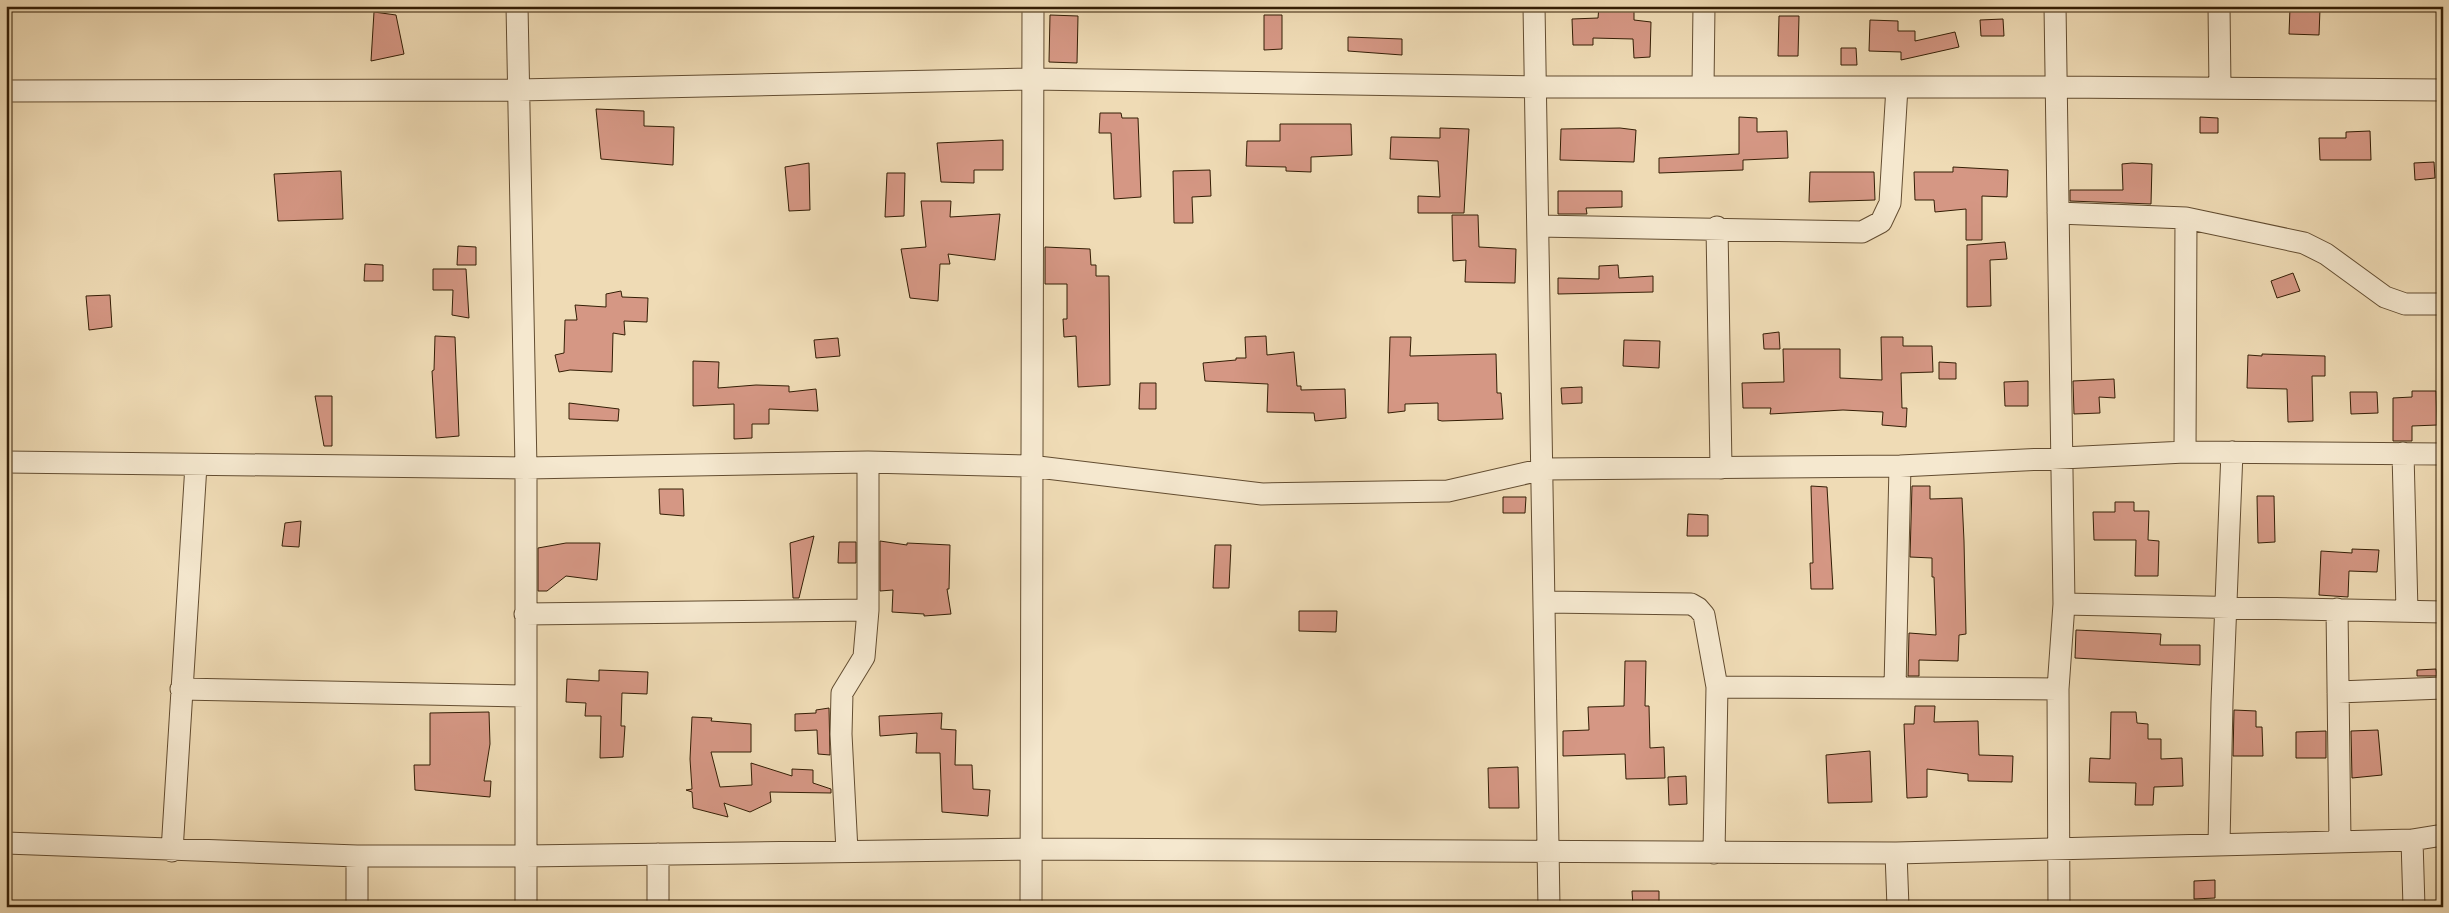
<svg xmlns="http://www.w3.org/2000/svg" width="2449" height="913" viewBox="0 0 2449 913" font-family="Alegreya,serif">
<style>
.building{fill:#d59784;stroke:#341e05}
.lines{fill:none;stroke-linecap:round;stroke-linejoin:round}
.street-casing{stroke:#634d31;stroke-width:23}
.street{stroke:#f5e8cf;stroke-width:21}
</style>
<rect width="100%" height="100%" fill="#efdbb5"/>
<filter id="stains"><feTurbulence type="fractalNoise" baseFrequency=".004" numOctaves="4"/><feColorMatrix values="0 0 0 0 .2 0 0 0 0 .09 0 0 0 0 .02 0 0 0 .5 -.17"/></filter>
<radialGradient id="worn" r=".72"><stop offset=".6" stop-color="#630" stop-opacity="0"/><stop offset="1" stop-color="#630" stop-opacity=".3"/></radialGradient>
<!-- building -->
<path class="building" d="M1599,6H1634V20L1651,22L1650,57L1634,58L1633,39L1593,38V45H1573L1572,19L1598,18Z
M2290,8L2320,9L2319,35L2289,34Z
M374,12L396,15L404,54L371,61Z
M1050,15L1078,16L1077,63L1049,62Z
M1264,15H1282V49L1264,50Z
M1779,16H1799L1798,56H1778Z
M2003,19L2004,36H1981L1980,20Z
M1870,20L1898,21V31H1915V41L1955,32L1959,47L1901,60V52L1869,51Z
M1348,37L1402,39V55L1348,51Z
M1841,48H1856L1857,65H1841Z
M596,109L644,111V126L674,127L673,165L601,159Z
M1100,113H1121L1122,118H1138L1141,197L1114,199L1111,133H1099Z
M1739,117L1757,118V132L1787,131L1788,158L1743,160V170L1659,173V158L1739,154Z
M2200,117L2218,118V133H2200Z
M1280,124H1351L1352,155L1311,157V172L1286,171V167L1246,166L1247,141H1280Z
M1440,128L1469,129L1464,213H1418V196L1440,197L1438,161L1390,159L1391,137L1440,138Z
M1620,128L1636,130L1634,162L1560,160L1561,129Z
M2370,131L2371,160H2320L2319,138H2346V132Z
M1003,140V170H974V183L941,182L937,143Z
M2434,162L2435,178L2415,180L2414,163Z
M809,163L810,210L789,211L785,167Z
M2132,163L2152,164L2151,204L2070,201V190H2123L2122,164Z
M1953,167L2008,170L2007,197L1982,196V240H1966V209L1935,212L1934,200H1915L1914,172H1953Z
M1210,170L1211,196L1192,197L1193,223H1174L1173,171Z
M341,171L343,219L278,221L274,174Z
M1810,172H1874L1875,200L1809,202Z
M887,173H905L904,216L885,217Z
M1558,191H1622V207L1586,208L1587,214H1558Z
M921,201H951L950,217L1000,214L995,260L948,254L950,264H940L938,301L910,298L901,249L926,247Z
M1452,215H1478L1479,247L1516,249L1515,283L1465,282L1466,260L1453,261Z
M2005,242L2007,259L1990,260L1991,306L1967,307V245Z
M458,246L476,247V265H457Z
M1045,247L1090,249L1091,265H1096V276H1109L1110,385L1078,387L1076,336L1064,337L1063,319H1067V284H1045Z
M365,264L383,265V281H364Z
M1618,265L1619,278L1653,276V292L1558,294V278L1599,279V266Z
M433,269H466L469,318L452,315L453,290H433Z
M2293,273L2300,291L2277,298L2271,281Z
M621,291L622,297L648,298L647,322L624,321L625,335L613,333L612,372L570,370L559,372L555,355L564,353L565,320H577L575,305L606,307V294Z
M110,295L112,327L89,330L86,296Z
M1779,332L1780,349H1764L1763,334Z
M435,336L455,337L459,436L436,438L432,371L434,370Z
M1266,336L1267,355L1294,352L1297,386H1301V390L1345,389L1346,418L1315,421L1314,413L1267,412L1268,384L1205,381L1203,363L1236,360V358H1246L1245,337Z
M1390,337H1411L1410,356L1496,354L1497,393H1501L1503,419L1442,421L1438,420V403L1405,404V411L1388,413Z
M1881,337H1903V346H1932L1933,372L1901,373L1902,408H1907L1906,427L1882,425L1883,412L1843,410L1770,414L1771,408H1743L1742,383L1784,382L1783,349H1840V378L1882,380Z
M838,338L840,356L816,358L814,340Z
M1624,340L1660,341L1659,368L1623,366Z
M2262,354L2325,356V376H2312L2313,421L2288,422L2287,389L2247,388L2248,355L2262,356Z
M693,361L719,362L718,388L756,385L789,386V392L816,389L818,411L769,409V424H752V438L734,439V404L693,406Z
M1939,362L1956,363V379H1939Z
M2114,379L2115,398L2099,397L2100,413L2074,414L2073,381Z
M2028,381V406H2005L2004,382Z
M1140,383H1156V409H1139Z
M1582,387V403L1562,404L1561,388Z
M2412,391H2436L2437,425L2412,426V441H2393V398L2412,397Z
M2350,392H2377L2378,413L2351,414Z
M315,396H332V446H324Z
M569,403L619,409L618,421L569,419Z
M1811,486L1827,487L1833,589H1811L1810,563H1813Z
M1912,486H1930V499L1962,498L1964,541L1966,634L1959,635L1958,661L1919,660V676H1908L1909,633L1936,635L1934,577H1932V558L1910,557Z
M659,489H683L684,516L660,514Z
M2257,496H2274L2275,542L2258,543Z
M1503,497H1526L1525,513H1503Z
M2115,502H2134V511H2149L2148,540L2159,541L2158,576H2135L2136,540H2094L2093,512H2115Z
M1688,514L1708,515V536H1687Z
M301,521L299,547L282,546L285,523Z
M814,536L799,598H793L790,543Z
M880,541L907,545V543L950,545L949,589H947L951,614L924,616V614L892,612L893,590L880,591Z
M839,542H856V563H838Z
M566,543H600L597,580L566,576L547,591H538V548Z
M1215,545H1231L1229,588H1213Z
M2352,549L2379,550L2377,572L2349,571L2348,597L2319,595L2321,551L2352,553Z
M1299,611H1337L1336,632L1299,631Z
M2076,630L2161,634L2160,645H2200V665L2075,658Z
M1625,661H1646L1645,706H1649L1650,748L1664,747L1665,778L1626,779L1625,754L1563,756V731L1589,730L1588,707L1624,706Z
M2436,669L2437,676H2417V670Z
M599,670L648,672L647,694L622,693L621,726H625L623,757L600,758L601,716H585L586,703L566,702L567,679L599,681Z
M1915,706H1935L1934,722L1978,721L1979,755L2013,756L2012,782L1968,781V774L1927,769V797L1907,798L1904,724H1914Z
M829,708L830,755L818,754L817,730L795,731V714L816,713V710Z
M2234,710L2256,711V727H2262L2263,756H2233Z
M489,712L490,744L484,781H491L490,797L415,790L414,765H430V713Z
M2111,712H2136L2137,723L2148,724V739H2161V759L2182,758L2183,786L2154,787L2153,805H2135L2136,783L2089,782L2090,758L2110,759Z
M942,713L941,729L956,730L955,765H972L973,789L990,790L988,816L942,812L940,753H916L917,733L880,736L879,716Z
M692,717L712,718L711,721L751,724V752H711L720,787L752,785L751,763L792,776V769L813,770V783L831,789V793L770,792L771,802L750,812L724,803L728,817L693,808L692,792L686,790L692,789L690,759Z
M2378,730L2382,775L2352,778L2351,731Z
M2326,731V758H2296V732Z
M1870,751L1872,802L1828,803L1826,755Z
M1518,767L1519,808H1489L1488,768Z
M1686,776L1687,804L1669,805L1668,777Z
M2215,880V898L2194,899V881Z
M1632,891H1659V907H1633Z"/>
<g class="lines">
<defs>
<path id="street" d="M517,6L526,468V907
M1534,6L1549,907
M2055,6L2064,604L2058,689L2059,907
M2219,6L2220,88
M1703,87L1704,6
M6,91L518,90L1032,79L1534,87H2056L2443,90
M2058,213L2186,218L2304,243L2326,254L2385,297L2405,304H2443
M1538,226L1862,232L1881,222L1890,203L1897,87
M1717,227L1721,468
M2185,452L2186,218
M2403,453L2407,611
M6,462L526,468L868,462L1030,466L1262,494L1448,491L1544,469L1900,466L2185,452L2443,454
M1546,602L1691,604L1698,608L1704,615L1717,687L1714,853
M2064,604L2443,612
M2337,609L2340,841
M525,614L868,610
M1717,687L2058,689
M1895,688L1900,466
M181,689L525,696
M2338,692L2443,688
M2412,840L2414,907
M6,843L357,856H525L1030,849L1896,853L2412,840L2443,835
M2219,844L2222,702L2232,452
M172,851L196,465
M847,851L841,734L842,693L864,657L868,610V462
M1896,853L1898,907
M658,854V907
M357,907V856
M1031,907L1033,6"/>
</defs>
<!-- street casing -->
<use href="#street" class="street-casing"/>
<!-- street -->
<use href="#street" class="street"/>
</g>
<!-- margin -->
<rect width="2449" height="913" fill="none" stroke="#efdbb5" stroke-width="25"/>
<rect x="8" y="8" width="2434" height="898" fill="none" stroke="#341e05" stroke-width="2.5"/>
<rect x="12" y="12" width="2424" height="888" fill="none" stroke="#341e05"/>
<rect width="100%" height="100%" filter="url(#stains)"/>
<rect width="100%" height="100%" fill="url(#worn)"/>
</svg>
